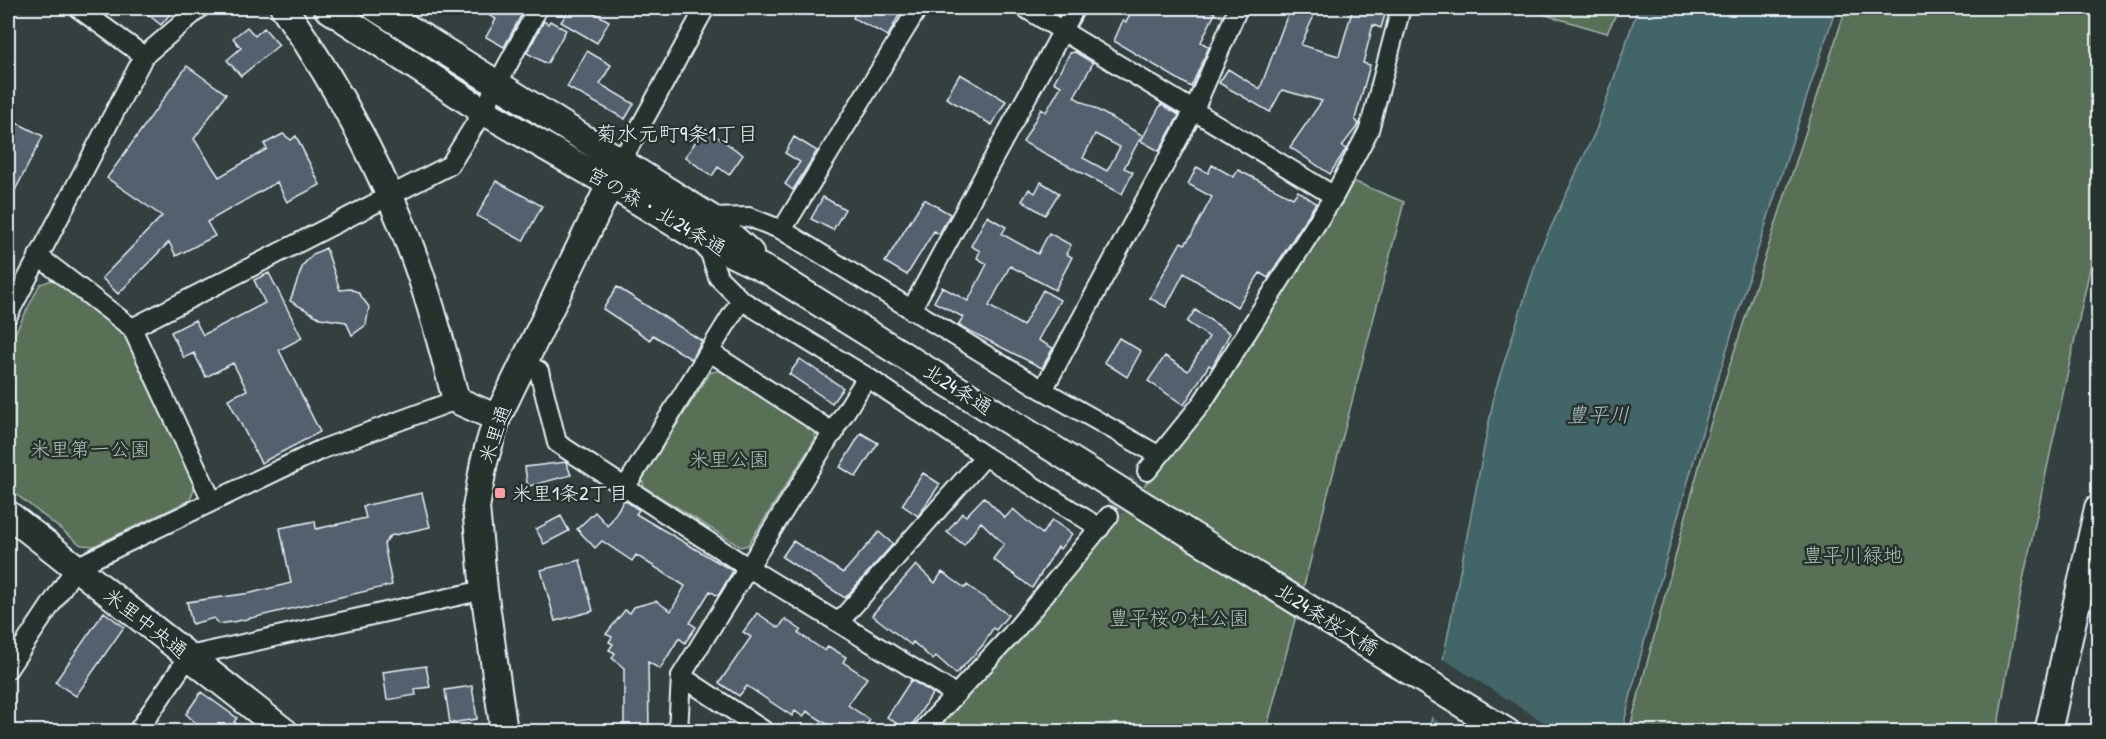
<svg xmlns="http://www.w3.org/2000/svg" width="2106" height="739" viewBox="0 0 2106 739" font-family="'Patrick Hand','Klee One',sans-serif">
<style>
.green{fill:#587156;stroke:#a0b1a7;stroke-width:1.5}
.water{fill:#426667;stroke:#849ea1;stroke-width:1.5}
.pier{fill:#344040}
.building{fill:#54606e;stroke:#e8f1f8;stroke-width:1.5;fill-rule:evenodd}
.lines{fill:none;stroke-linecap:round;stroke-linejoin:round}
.street-tunnel{stroke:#4f5b5c;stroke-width:18;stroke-dasharray:18 9;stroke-linecap:butt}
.street-casing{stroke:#e8f1f8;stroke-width:22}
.secondary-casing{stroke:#e8f1f8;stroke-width:30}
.street{stroke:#26332d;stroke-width:18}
.secondary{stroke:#26332d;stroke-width:26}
.poi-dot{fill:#ff9aa2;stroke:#26332d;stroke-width:2}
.labels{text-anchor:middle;stroke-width:5;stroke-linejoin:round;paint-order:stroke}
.street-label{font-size:20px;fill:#e8f1f8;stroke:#26332d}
.park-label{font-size:20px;fill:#aebeb7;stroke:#26332d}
.poi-label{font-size:20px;fill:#e8f1f8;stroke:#26332d;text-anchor:start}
.neighbourhood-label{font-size:21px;fill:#e8f1f8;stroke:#26332d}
.water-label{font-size:21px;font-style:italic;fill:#aec0c5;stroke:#26332d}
</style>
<rect width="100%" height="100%" fill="#344040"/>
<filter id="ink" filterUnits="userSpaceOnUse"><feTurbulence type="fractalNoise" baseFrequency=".0167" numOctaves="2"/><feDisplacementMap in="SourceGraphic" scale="12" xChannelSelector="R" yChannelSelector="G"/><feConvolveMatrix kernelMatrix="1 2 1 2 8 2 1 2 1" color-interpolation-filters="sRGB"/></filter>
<g filter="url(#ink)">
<!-- green -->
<path class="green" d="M1522,8H1619L1607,33Z
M1846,8H2098V231L2023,580L1997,731H1629L1709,429Z
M1353,181L1404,202L1266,731L933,732L1213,405Z
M55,279L126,335L195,486L190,500L94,546L81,545L8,488V347L40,284Z
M719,370L813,430L816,438L748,545L741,547L644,487L642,479L710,373Z"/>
<!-- water -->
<path class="water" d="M1638,8H1836C1757,247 1681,486 1622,731L1429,732L1495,391L1539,253L1596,130Z"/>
<!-- pier -->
<path class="pier" d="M1440,657L1558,731L1454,732L1429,715Z"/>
<!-- building -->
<path class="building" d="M140,8H175L161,25Z
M475,8H519L524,10L504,47L486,37L496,19Z
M570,8H586L609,21L597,43L561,22Z
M858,8H886L899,15L888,36L853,18Z
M1134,8H1204L1215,13L1201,42L1209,47L1191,87L1114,41L1123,20L1126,22Z
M1290,8H1303L1315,13L1301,45L1339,56L1353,8H1387L1381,28L1373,25L1363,63L1370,65L1355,119L1359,124L1342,146L1346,149L1330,174L1290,147L1322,101L1282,90L1270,112L1219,83L1228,69L1260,89Z
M544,21L548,24L550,21L566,30L547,64L527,53Z
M247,27L255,36L264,28L279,45L241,76L227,60L241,48L233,38Z
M587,51L611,65L600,84L634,104L625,119L567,87Z
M1075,52L1093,63L1074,97L1142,135L1124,168L1133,172L1122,194L1023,142L1041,109L1046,112L1061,86L1054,82L1070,53ZM1095,134L1120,147L1107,171L1083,158Z
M187,66L226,94L194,139L219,177L267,149L264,144L283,134L291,140L296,136L320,185L287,202L277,182L207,222L215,236L176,256L169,242L118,294L102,278L162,216L107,178Z
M960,74L1006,101L992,125L946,98Z
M1161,104L1179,115L1159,151L1141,141Z
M17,123L43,136L8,204V142Z
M705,128L743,155L729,175L718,167L712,176L685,157Z
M794,137L817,151L793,190L785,184L800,162L785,153Z
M1212,165L1234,177L1238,170L1293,198L1298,191L1316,203L1268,278L1260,273L1237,307L1184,273L1166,307L1150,298L1181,242L1185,244L1191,236L1212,197L1188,184L1197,167L1208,173Z
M496,181L542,206L523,241L477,216Z
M1041,182L1059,193L1045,215L1022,201L1029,189L1035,193Z
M823,197L845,209L833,230L811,219Z
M924,199L950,214L939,234L934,231L907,275L885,262Z
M987,216L1006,227L1002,234L1038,254L1049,233L1071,245L1066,254L1072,257L1055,290L1010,266L989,306L1023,326L1043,290L1060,300L1038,340L1053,348L1042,368L958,325L963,317L934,302L942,287L968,301L987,264L977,258L980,251L971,246Z
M326,248L340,290L350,289L358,292L369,307L366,325L352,335L346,322L320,318L290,301L303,265L313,254Z
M269,273L302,338L279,350L320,432L261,463L228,399L247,390L233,363L206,377L194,353L184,358L171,332L195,320L203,335L265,303L254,280Z
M617,287L702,341L691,359L653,335L650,340L603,309Z
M1195,310L1230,333L1212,367L1209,365L1184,405L1148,381L1165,356L1188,371L1209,337L1187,322Z
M1119,338L1141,351L1127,377L1104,362Z
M800,359L843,388L832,403L789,374Z
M861,433L878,443L856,477L840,467Z
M566,462L571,475L529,486L527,483L525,467Z
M923,473L940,484L918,516L902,505Z
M422,493L430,527L390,536L384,544L392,585L238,621L219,624L214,618L192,624L187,602L251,593L291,583L280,528L315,521L316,529L366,518L363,506Z
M984,497L1005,518L1013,509L1042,534L1052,520L1072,534L1060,549L1058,547L1032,588L993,559L1004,544L981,522L964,545L947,532L962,513L966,516Z
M624,500L639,510L636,514L733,571L718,596L710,591L690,623L696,627L685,643L679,638L660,669L648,662L649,732H624V668L612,658L615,653L609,650L613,644L609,642L612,637L606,634L625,610L630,613L634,607L656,601L671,611L685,586L636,555L632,561L602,541L595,548L577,529L595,512L608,526Z
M561,516L569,531L544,544L536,529Z
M879,532L893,544L845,598L782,557L793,541L843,573Z
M580,560L593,611L555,621L541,570Z
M916,565L935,583L942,572L965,588L967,585L1008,615L996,630L993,628L983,645L956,674L936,656L933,660L913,642L911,645L872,615Z
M104,612L124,627L76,696L55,682Z
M757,613L779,628L785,619L801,630L798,633L825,651L828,646L846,657L843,662L867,678L848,705L870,720L862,732H839L807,711L803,717L795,711L792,716L747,686L739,696L719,683L751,637L743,632Z
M426,666L430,687L415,689L416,695L387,700L383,672Z
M911,680L933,693L908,731L887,717Z
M472,686L477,719L450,723L445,690Z
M201,692L237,718L234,722L248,732H195L199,726L186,714Z"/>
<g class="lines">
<!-- street-tunnel -->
<path class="street-tunnel" d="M1109,516L1147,471"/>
<defs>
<path id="street" d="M78,8L144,56
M1025,8L1334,196
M622,160L705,8
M711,218L749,217L782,230L1043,390L1158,455
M782,230L918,8
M697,239L710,253L718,277L741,300L867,377L985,456L1100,528
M38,256L132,328L212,501
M911,310L1075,8
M8,315L144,56L200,8
M132,328L450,165L483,111L538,8
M710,352L834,433
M524,363L539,371L557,443L749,568L955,694
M1043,390L1194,110L1238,8
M1147,471L1202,403L1334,196L1369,130L1401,8
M625,488L741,300
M839,622L985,456
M8,669L76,567L320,450L456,400
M681,676L766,732
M137,732L189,656L484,590
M678,732L681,676L867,377
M921,732L1012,634L1109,516"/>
<path id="secondary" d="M284,8C339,88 385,173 417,265C433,309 444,355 456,400L497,418
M327,8L483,111L610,184L695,236L770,272L1507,732
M376,8L711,218L750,253
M8,514L285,732
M504,732L484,590L476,508L484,462L497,418L622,160
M2048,732L2098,508"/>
</defs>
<!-- street casing -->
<use href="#street" class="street-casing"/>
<!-- secondary casing -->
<use href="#secondary" class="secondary-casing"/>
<!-- street -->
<use href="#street" class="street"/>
<!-- secondary -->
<use href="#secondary" class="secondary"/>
</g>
</g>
<!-- markers -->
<rect class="poi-dot" x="494" y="487" width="12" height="12" rx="3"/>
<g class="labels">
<!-- street labels -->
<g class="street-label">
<text transform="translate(657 211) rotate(30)" y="7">宮の森・北24条通</text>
<text transform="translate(958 389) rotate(32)" y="7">北24条通</text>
<text transform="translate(495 434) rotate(-71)" y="7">米里通</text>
<text transform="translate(1327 619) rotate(32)" y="7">北24条桜大橋</text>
<text transform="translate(146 623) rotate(38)" y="7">米里中央通</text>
</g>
<!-- park labels -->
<g class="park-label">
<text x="90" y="456">米里第一公園</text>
<text x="729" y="466">米里公園</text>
<text x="1853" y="562">豊平川緑地</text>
<text x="1179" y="625">豊平桜の杜公園</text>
</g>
<!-- poi labels -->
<g class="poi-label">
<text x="512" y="500">米里1条2丁目</text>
</g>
<!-- neighbourhood labels -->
<g class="neighbourhood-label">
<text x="677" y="141">菊水元町9条1丁目</text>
</g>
<!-- water labels -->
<g class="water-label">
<text x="1598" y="422">豊平川</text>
</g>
</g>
<!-- margin -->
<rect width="2106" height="739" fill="none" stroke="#26332d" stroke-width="30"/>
<rect x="15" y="15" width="2076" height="709" fill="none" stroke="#e8f1f8" stroke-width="2" filter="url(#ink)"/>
</svg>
